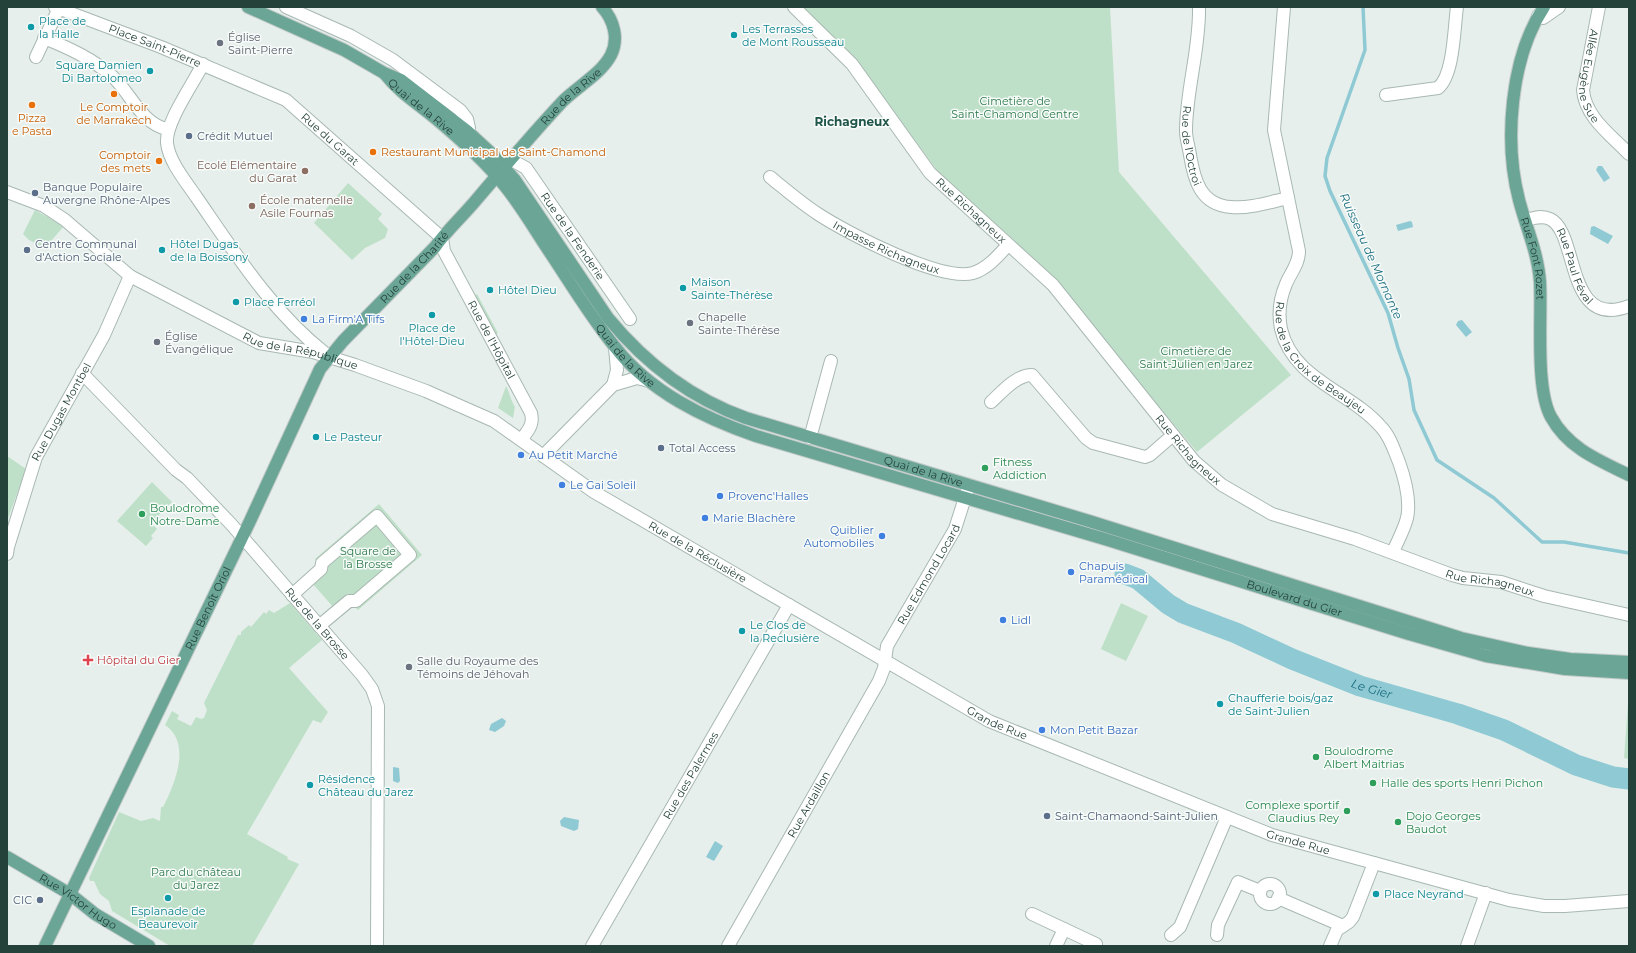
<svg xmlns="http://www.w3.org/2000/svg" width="1636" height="953" viewBox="0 0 1636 953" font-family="Montserrat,sans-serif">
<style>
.green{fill:#bfe0c8}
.water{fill:#8ec9d4}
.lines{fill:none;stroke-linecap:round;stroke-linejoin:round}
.stream{stroke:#8ec9d4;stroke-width:3.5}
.river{stroke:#8ec9d4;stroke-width:21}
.minor-casing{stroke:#a8b8b2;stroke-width:14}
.major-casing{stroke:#c2cac8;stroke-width:14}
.minor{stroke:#fff;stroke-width:12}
.major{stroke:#6aa596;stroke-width:12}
.culture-dot{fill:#0f9aa8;stroke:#f7fbf9;stroke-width:1.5}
.worship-dot{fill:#6b7280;stroke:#f7fbf9;stroke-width:1.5}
.food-dot{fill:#e8710a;stroke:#f7fbf9;stroke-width:1.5}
.service-dot{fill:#5c6f8a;stroke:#f7fbf9;stroke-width:1.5}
.education-dot{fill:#8d6e63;stroke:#f7fbf9;stroke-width:1.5}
.shop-dot{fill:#3f7fe0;stroke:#f7fbf9;stroke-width:1.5}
.leisure-dot{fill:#2e9e5b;stroke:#f7fbf9;stroke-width:1.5}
.health-dot{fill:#e0444e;stroke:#f7fbf9;stroke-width:1.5}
.labels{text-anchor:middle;stroke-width:3;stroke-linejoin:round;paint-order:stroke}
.culture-label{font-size:11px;fill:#0d838f;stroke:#f7fbf9;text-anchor:start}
.worship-label{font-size:11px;fill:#5b616d;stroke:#f7fbf9;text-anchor:start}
.street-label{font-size:11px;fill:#24423a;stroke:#f7fbf9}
.park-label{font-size:11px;fill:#2d7a4b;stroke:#f7fbf9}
.food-label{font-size:11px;fill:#c56008;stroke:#f7fbf9}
.service-label{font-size:11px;fill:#4e5e75;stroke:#f7fbf9;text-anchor:start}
.education-label{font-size:11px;fill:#785e54;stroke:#f7fbf9;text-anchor:end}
.shop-label{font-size:11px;fill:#366cbe;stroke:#f7fbf9;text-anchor:start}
.leisure-label{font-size:11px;fill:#27864d;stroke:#f7fbf9;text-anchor:start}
.health-label{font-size:11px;fill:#be3a42;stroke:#f7fbf9;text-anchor:start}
.neighbourhood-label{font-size:12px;font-weight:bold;fill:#1f5548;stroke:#f7fbf9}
.water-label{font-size:12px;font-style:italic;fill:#1c6f80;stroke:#f7fbf9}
</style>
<rect width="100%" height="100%" fill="#e6efeb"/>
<!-- green -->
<path class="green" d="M800,7H1110L1119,172L1291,375L1197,452L1085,318L953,192L855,59Z
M348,183L382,214L378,219L388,229L385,238L365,248L352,260L314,223Z
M35,210L64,226L45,248L29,240L23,234Z
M477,294L498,333L494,336L472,297Z
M506,386C510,393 510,399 515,407L513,418L498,408Z
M7,456L26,469L7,521Z
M152,482L172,502L151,523L157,529L151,536L153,538L146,546L117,521Z
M379,504L422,555L358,610L354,606L341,616L305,575L318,563L315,559Z
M290,603L322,640L289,668L328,712L321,723L313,720L247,834L288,857L287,859L299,864L252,946H170L112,911L109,901L100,894L94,881H90L89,878L119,812L141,821L153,818L160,821L161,807H163C175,784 192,743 165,725L172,711L179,715L177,719L191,726L196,717L201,719L204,718L207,710L204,703L238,635H241V632L249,625L251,627L264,612L266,614L269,610L274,613Z
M1121,603L1148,616L1126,661L1101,649Z
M1629,690V759L1624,758Z"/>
<!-- water -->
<path class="water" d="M1598,166H1602L1610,178L1604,182L1596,170Z
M1410,221L1412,222L1413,227L1398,231L1396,225Z
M1594,226L1613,236L1608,244L1590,234L1591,227Z
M1462,320L1472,332L1466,337L1456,325L1458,321Z
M502,718L506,721L504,726L495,732L489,730L491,724Z
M393,767L399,768L400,781L398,783L393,781Z
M564,817L579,820L578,829L574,831L561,826L560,821Z
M715,841L723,846L714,861L706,857Z"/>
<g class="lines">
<!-- stream -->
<path class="stream" d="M1363,7L1365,50L1327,158L1325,176L1330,191L1388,313L1398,348L1409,379L1414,410L1437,460L1494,498L1542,542H1564L1629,553"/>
<!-- river -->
<path class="river" id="s1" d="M1125,574L1138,579L1168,604L1183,613L1236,633L1292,659L1360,686L1458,714L1504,730L1576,765L1613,777L1629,779"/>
<defs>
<g id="minor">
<path id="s2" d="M55,7L161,47L286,100L442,238L444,251L531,413C534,425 528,430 522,439"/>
<path d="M286,7L351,36L393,60L460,110L467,119L469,128L467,131"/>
<path id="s3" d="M794,7L852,64L930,173L1053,285L1194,461L1222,485L1272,514L1355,539L1452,575L1463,578L1501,582L1544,596L1629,615"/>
<path id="s4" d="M1199,7C1200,49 1186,90 1186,131C1186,139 1189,147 1190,155C1194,179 1200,205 1231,207C1249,209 1270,202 1288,198"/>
<path id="s5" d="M1284,7L1274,130L1299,251C1299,264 1291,272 1286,284C1280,298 1278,314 1281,329C1293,380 1350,391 1381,427C1390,436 1394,450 1399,462C1405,479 1411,500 1407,518C1404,530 1397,542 1393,552"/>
<path id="s6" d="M1599,7L1583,90C1585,117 1611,135 1629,154"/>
<path d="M1538,16L1543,18L1559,7"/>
<path d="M44,38C69,48 93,59 113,77C131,94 142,124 167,129"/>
<path d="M36,57L59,8"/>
<path d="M203,64C193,84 165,123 167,143C169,162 187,183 197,198C235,253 273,313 326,354"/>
<path d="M1386,95L1438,88C1454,75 1454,28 1457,7"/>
<path id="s7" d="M510,159L526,168L630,319"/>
<path id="s8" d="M770,177C786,190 801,203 818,214C847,233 941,282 973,273C987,269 998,256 1008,245"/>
<path id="s9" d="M7,192L44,206L65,220L130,276L259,343L313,352L355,365L426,391L494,421L594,492L989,721L1272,835L1509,900L1544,906H1565L1629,901"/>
<path id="s10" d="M1526,220C1533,218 1542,215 1550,219C1579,232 1565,331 1629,306"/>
<path id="s11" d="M82,373L176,470L187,478L231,524L362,675L372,689L378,706L377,946"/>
<path d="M613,385L617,370L615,348"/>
<path d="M991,402C1002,392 1016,375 1032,375L1086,438L1093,443L1145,457L1150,455L1173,435"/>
<path d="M810,438L831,361"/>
<path d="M543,456L613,385L637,378L649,381"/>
<path id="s12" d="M7,554L8,547L36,457L104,335L130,276"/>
<path d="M292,595L321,569L322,563L377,516L410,555L356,601H349L319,626"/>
<circle cx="1270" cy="894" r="10"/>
<path d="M1278,898L1343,926"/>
<path d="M1032,914L1064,929"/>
<path d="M1171,935L1180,927L1227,817"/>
<path d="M1217,935L1218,925L1238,882L1260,891"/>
<path id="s13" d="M592,946L789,605"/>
<path id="s14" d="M728,946L879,681L884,668L887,646L955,529L969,485"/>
<path d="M1056,946L1064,929L1096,944"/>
<path d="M1330,946L1337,930L1349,922L1353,917L1374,863"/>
<path d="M1467,946L1486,893"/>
</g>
<g id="major">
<path id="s15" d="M248,7L344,50L384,73L401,80L467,131L492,154L515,180L608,318C646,364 690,398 746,418L1089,521L1461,638L1528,653L1570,659L1629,662"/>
<path id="s16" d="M1544,7C1510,58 1504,142 1519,200C1526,227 1538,253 1540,282C1542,317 1535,388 1551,417C1568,448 1598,460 1629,475"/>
<path id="s17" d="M385,74C399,92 417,103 435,118C459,138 484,160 504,185C519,203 532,225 545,245C568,279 589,315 615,347C650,392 704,418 756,436L1108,540L1409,634L1486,656L1565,669L1629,673"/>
<path id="s18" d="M7,857L70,894L95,914L149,946"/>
<path id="s19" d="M45,946L250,521L320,369L343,341L435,247C447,230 463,216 477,199C505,166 533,133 563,101C578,86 601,74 611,55C619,39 614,20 602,7"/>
</g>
</defs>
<!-- minor casing -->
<use href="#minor" class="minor-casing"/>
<!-- major casing -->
<use href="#major" class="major-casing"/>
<!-- minor -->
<use href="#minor" class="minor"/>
<!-- major -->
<use href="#major" class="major"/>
</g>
<!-- markers -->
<g class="culture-dot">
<circle cx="31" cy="27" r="4"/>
<circle cx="734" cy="35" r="4"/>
<circle cx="150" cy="71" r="4"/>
<circle cx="162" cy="250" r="4"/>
<circle cx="683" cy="288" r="4"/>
<circle cx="490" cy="290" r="4"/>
<circle cx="236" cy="302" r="4"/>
<circle cx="432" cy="315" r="4"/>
<circle cx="316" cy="437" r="4"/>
<circle cx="742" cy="631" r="4"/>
<circle cx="1220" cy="704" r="4"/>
<circle cx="310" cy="785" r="4"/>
<circle cx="1376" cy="894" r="4"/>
<circle cx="168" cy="898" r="4"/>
</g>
<g class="worship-dot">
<circle cx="220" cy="43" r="4"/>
<circle cx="690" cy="323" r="4"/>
<circle cx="157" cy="342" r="4"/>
<circle cx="409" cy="667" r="4"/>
</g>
<g class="food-dot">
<circle cx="114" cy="94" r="4"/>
<circle cx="32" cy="105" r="4"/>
<circle cx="373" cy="152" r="4"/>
<circle cx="159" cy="161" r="4"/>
</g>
<g class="service-dot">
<circle cx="189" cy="136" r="4"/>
<circle cx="35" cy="193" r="4"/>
<circle cx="27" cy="250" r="4"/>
<circle cx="661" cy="448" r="4"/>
<circle cx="1047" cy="816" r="4"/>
<circle cx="40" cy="900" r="4"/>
</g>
<g class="education-dot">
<circle cx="305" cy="171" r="4"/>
<circle cx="252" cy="206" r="4"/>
</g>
<g class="shop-dot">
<circle cx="304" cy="319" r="4"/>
<circle cx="521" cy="455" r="4"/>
<circle cx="562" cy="485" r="4"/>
<circle cx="720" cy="496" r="4"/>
<circle cx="705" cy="518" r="4"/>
<circle cx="882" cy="536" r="4"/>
<circle cx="1071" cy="572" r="4"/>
<circle cx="1003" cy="620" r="4"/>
<circle cx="1042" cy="730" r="4"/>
</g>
<g class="leisure-dot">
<circle cx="985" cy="468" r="4"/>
<circle cx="142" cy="514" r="4"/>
<circle cx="1316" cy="757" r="4"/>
<circle cx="1373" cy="783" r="4"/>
<circle cx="1347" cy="811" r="4"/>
<circle cx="1398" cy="822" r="4"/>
</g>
<path class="health-dot" d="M86 654h4v4h4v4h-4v4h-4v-4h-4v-4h4z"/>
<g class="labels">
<!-- culture labels -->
<g class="culture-label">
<text x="39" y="25">Place de<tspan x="39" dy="13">la Halle</tspan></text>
<text x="742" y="33">Les Terrasses<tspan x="742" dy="13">de Mont Rousseau</tspan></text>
<text x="142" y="69" text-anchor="end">Square Damien<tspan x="142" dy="13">Di Bartolomeo</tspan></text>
<text x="170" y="248">Hôtel Dugas<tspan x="170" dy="13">de la Boissony</tspan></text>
<text x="691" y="286">Maison<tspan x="691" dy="13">Sainte-Thérèse</tspan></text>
<text x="498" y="294">Hôtel Dieu</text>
<text x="244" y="306">Place Ferréol</text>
<text x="432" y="332" text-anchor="middle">Place de<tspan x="432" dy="13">l'Hôtel-Dieu</tspan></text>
<text x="324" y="441">Le Pasteur</text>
<text x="750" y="629">Le Clos de<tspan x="750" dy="13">la Reclusière</tspan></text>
<text x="1228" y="702">Chaufferie bois/gaz<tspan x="1228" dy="13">de Saint-Julien</tspan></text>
<text x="318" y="783">Résidence<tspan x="318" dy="13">Château du Jarez</tspan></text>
<text x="1384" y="898">Place Neyrand</text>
<text x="168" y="915" text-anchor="middle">Esplanade de<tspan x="168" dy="13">Beaurevoir</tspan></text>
</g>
<!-- worship labels -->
<g class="worship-label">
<text x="228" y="41">Église<tspan x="228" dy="13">Saint-Pierre</tspan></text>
<text x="698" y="321">Chapelle<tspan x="698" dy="13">Sainte-Thérèse</tspan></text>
<text x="165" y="340">Église<tspan x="165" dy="13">Évangélique</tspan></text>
<text x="417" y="665">Salle du Royaume des<tspan x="417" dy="13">Témoins de Jéhovah</tspan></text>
</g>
<!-- street labels -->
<g class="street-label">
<text dy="4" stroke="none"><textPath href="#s2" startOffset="107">Place Saint-Pierre</textPath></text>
<text dy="4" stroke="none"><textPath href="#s6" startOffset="71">Allée Eugène Sue</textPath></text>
<text dy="4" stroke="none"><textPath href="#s19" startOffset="1010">Rue de la Rive</textPath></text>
<text dy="4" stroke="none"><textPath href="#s17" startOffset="49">Quai de la Rive</textPath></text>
<text dy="4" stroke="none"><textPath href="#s2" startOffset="308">Rue du Garat</textPath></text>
<text dy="4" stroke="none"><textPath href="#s4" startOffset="140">Rue de l'Octroi</textPath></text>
<text dy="4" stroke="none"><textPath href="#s3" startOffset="271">Rue Richagneux</textPath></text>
<text dy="4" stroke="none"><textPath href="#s7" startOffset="101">Rue de la Fenderie</textPath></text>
<text dy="4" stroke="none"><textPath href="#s8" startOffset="137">Impasse Richagneux</textPath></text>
<text dy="4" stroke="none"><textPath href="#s16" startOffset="260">Rue Font Rozet</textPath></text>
<text dy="4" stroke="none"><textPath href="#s10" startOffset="79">Rue Paul Féval</textPath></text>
<text dy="4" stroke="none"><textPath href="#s19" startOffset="778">Rue de la Charité</textPath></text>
<text dy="4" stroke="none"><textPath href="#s2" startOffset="571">Rue de l'Hôpital</textPath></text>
<text dy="4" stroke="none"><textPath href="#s9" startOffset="338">Rue de la République</textPath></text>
<text dy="4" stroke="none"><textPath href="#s17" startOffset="373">Quai de la Rive</textPath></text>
<text dy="4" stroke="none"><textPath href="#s5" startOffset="375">Rue de la Croix de Beaujeu</textPath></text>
<text dy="4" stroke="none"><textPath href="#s12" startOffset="153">Rue Dugas Montbel</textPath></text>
<text dy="4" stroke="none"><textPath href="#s3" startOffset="595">Rue Richagneux</textPath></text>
<text dy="4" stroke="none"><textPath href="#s15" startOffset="846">Quai de la Rive</textPath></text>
<text dy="4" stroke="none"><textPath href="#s9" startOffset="787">Rue de la Réclusière</textPath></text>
<text dy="4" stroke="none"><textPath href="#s14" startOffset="424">Rue Edmond Locard</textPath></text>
<text dy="4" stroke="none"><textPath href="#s3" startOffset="931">Rue Richagneux</textPath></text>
<text dy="4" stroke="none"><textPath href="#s17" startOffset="1091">Boulevard du Gier</textPath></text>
<text dy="4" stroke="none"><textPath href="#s19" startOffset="375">Rue Benoît Oriol</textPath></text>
<text dy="4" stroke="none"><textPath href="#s11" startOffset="344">Rue de la Brosse</textPath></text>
<text dy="4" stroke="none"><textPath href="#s9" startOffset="1132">Grande Rue</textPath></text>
<text dy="4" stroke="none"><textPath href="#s13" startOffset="197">Rue des Palermes</textPath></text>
<text dy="4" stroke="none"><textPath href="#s14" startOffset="163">Rue Ardaillon</textPath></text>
<text dy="4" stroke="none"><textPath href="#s9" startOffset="1456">Grande Rue</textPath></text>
<text dy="4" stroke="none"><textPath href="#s18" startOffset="84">Rue Victor Hugo</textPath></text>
</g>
<!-- park labels -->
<g class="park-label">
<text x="1015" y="105">Cimetière de<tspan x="1015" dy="13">Saint-Chamond Centre</tspan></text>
<text x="1196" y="355">Cimetière de<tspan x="1196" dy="13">Saint-Julien en Jarez</tspan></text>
<text x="368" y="555">Square de<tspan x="368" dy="13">la Brosse</tspan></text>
<text x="196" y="876">Parc du château<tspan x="196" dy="13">du Jarez</tspan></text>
</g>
<!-- food labels -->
<g class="food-label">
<text x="114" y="111">Le Comptoir<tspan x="114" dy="13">de Marrakech</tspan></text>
<text x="32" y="122">Pizza<tspan x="32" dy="13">e Pasta</tspan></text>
<text x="381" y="156" text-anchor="start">Restaurant Municipal de Saint-Chamond</text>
<text x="151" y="159" text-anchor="end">Comptoir<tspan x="151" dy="13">des mets</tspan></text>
</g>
<!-- service labels -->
<g class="service-label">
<text x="197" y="140">Crédit Mutuel</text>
<text x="43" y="191">Banque Populaire<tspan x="43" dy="13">Auvergne Rhône-Alpes</tspan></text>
<text x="35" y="248">Centre Communal<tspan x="35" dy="13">d'Action Sociale</tspan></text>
<text x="669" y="452">Total Access</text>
<text x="1055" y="820">Saint-Chamaond-Saint-Julien</text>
<text x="32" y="904" text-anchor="end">CIC</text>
</g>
<!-- education labels -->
<g class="education-label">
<text x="297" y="169">Ecolé Elémentaire<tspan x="297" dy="13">du Garat</tspan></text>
<text x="260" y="204" text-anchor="start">École maternelle<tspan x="260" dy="13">Asile Fournas</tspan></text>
</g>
<!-- shop labels -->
<g class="shop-label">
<text x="312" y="323">La Firm'A Tifs</text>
<text x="529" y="459">Au Petit Marché</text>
<text x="570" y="489">Le Gai Soleil</text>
<text x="728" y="500">Provenc'Halles</text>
<text x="713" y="522">Marie Blachère</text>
<text x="874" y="534" text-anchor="end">Quiblier<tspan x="874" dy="13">Automobiles</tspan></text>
<text x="1079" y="570">Chapuis<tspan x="1079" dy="13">Paramédical</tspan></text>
<text x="1011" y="624">Lidl</text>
<text x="1050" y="734">Mon Petit Bazar</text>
</g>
<!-- leisure labels -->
<g class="leisure-label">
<text x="993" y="466">Fitness<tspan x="993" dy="13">Addiction</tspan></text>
<text x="150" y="512">Boulodrome<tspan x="150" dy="13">Notre-Dame</tspan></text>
<text x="1324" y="755">Boulodrome<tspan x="1324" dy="13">Albert Maitrias</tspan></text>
<text x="1381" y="787">Halle des sports Henri Pichon</text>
<text x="1339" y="809" text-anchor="end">Complexe sportif<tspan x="1339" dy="13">Claudius Rey</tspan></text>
<text x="1406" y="820">Dojo Georges<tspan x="1406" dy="13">Baudot</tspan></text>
</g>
<!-- health labels -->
<g class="health-label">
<text x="97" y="664">Hôpital du Gier</text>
</g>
<!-- neighbourhood labels -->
<g class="neighbourhood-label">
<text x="852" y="126">Richagneux</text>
</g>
<!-- water labels -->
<g class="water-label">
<text transform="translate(1371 256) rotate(66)" y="4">Ruisseau de Mornante</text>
<text dy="4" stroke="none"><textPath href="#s1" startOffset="274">Le Gier</textPath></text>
</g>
</g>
<!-- border -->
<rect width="1636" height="953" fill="none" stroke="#24423a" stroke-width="16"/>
</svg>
